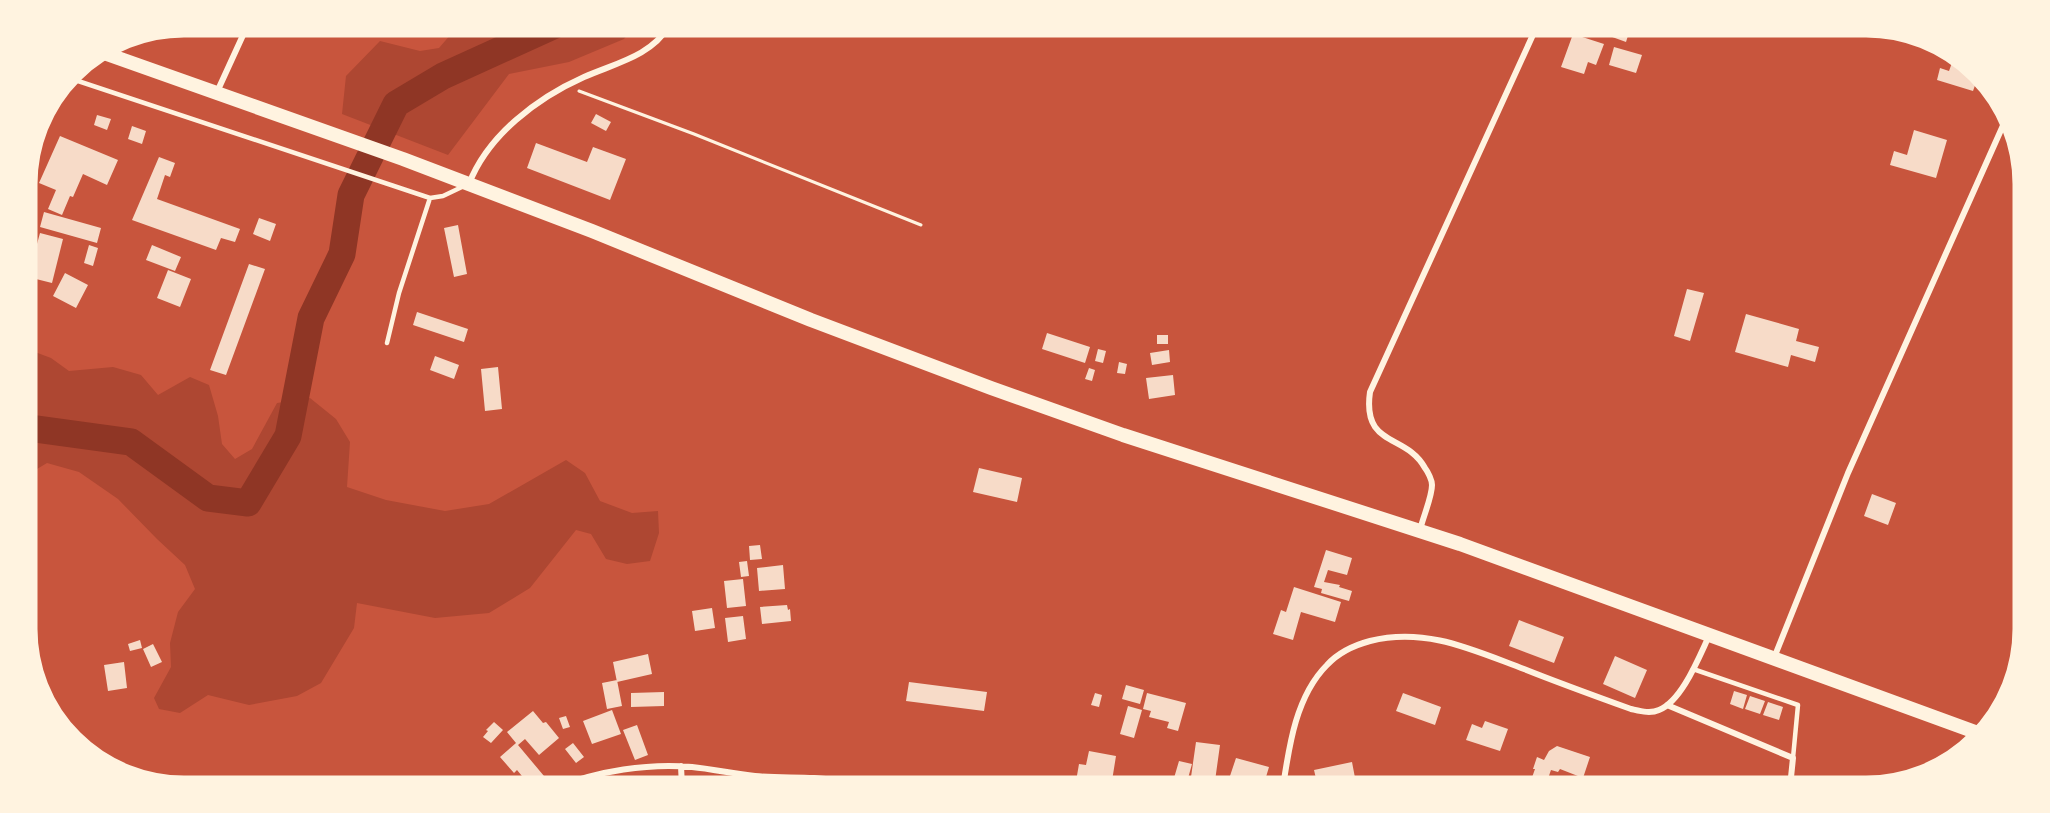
<svg xmlns="http://www.w3.org/2000/svg" width="2050" height="813" viewBox="0 0 2050 813" font-family="'Exo 2',sans-serif">
<style>
.green{fill:#ae4732}
.lines{fill:none;stroke-linecap:round;stroke-linejoin:round}
.river{stroke:#8f3625;stroke-width:27}
.building{fill:#f7dbc8}
.path{stroke:#fff3e0;stroke-width:3}
.service{stroke:#fff3e0;stroke-width:4.5}
.minor{stroke:#fff3e0;stroke-width:6}
.primary{stroke:#fff3e0;stroke-width:14}
.rim{fill:none;stroke:#fff3e0;stroke-width:3}
</style>
<rect width="100%" height="100%" fill="#c8553d"/>
<!-- green -->
<path class="green" d="M458,26H635L624,39L569,62L509,74L448,155L342,114L346,76L380,41L420,51L439,48Z
M27,349L51,358L69,371L113,367L141,375L158,395L190,377L209,385L218,416L222,444L235,459L252,449L277,403L310,398L336,419L350,442L347,487L386,500L445,511L489,504L566,460L585,473L600,501L632,513L658,511L659,533L650,561L627,564L606,559L591,534L576,530L530,588L489,613L435,618L357,603L354,628L321,683L297,696L249,705L208,695L180,713L159,709L154,698L171,667L170,643L178,612L195,589L185,565L157,539L118,499L79,472L47,463L27,475Z"/>
<g class="lines">
<!-- river -->
<path class="river" d="M27,430L36,429L131,442L208,498L248,503L288,436L311,318L342,254L351,195L396,104L443,76L553,26"/>
</g>
<!-- building -->
<path class="building" d="M1594,26H1631L1626,42L1593,30Z
M1573,34L1604,44L1596,65L1588,62L1584,74L1561,67Z
M1614,47L1642,55L1636,73L1609,65Z
M1953,60L1978,77L1973,91L1937,80L1940,68L1949,71Z
M596,114L611,122L606,131L591,123Z
M97,115L111,119L107,130L94,125Z
M132,126L146,131L142,144L128,139Z
M1914,130L1947,140L1936,178L1890,165L1894,151L1907,155Z
M60,136L118,160L107,185L83,174L73,197L70,196L62,215L48,209L56,190L39,183Z
M536,143L587,162L593,147L626,159L610,200L527,168Z
M159,157L175,163L170,177L165,175L157,199L240,229L235,242L221,238L216,250L132,220Z
M44,212L101,228L97,243L40,227Z
M259,218L276,224L270,241L253,234Z
M458,225L467,274L454,277L444,228Z
M40,233L63,239L52,283L28,277Z
M89,245L98,248L93,266L84,263Z
M152,245L181,257L175,271L146,260Z
M249,264L265,269L226,375L210,370Z
M168,270L191,279L180,307L157,298Z
M65,273L88,285L76,308L53,296Z
M1687,289L1704,293L1690,341L1674,336Z
M417,312L468,329L464,342L413,325Z
M1746,314L1799,329L1796,341L1819,347L1815,362L1791,355L1788,367L1735,352Z
M1047,333L1090,347L1085,363L1042,349Z
M1157,335H1168V344H1157Z
M1098,349L1106,351L1103,363L1095,361Z
M1169,350L1170,362L1152,365L1150,353Z
M435,356L459,365L454,379L430,370Z
M1119,362L1127,364L1125,374L1117,373Z
M498,367L502,409L485,411L481,369Z
M1089,368L1095,370L1092,381L1085,379Z
M1173,375L1175,395L1149,399L1146,378Z
M979,468L1022,478L1017,502L973,492Z
M1872,494L1896,503L1888,525L1864,516Z
M760,545L762,559L750,560L749,546Z
M1326,550L1352,558L1347,575L1328,570L1324,582L1340,585L1339,587L1352,591L1349,601L1321,593L1322,589L1314,587Z
M747,561L749,576L741,577L739,562Z
M783,565L785,589L759,591L757,568Z
M743,579L746,606L727,608L724,581Z
M1294,587L1341,602L1335,622L1301,612L1293,640L1273,634L1281,610L1286,612Z
M787,605L788,610L790,609L791,621L762,624L760,607Z
M712,608L715,628L695,631L692,611Z
M743,616L746,639L728,642L725,618Z
M1519,620L1564,637L1554,663L1509,646Z
M140,640L142,648L130,651L128,644Z
M153,644L162,662L151,667L143,649Z
M648,654L652,674L617,682L613,662Z
M1615,656L1647,670L1635,698L1603,684Z
M124,662L127,688L108,691L104,665Z
M617,680L622,706L607,709L602,683Z
M909,682L987,692L984,711L906,701Z
M1126,685L1144,690L1140,704L1122,699Z
M1734,691L1747,695L1743,709L1730,704Z
M664,692V706L631,707V693Z
M1095,693L1102,695L1099,707L1091,705Z
M1147,693L1186,703L1178,731L1167,728L1169,722L1149,717L1151,711L1143,709Z
M1403,693L1441,707L1435,725L1396,711Z
M1750,696L1765,701L1760,714L1745,709Z
M1768,702L1783,707L1779,720L1763,715Z
M1128,706L1142,710L1134,738L1120,734Z
M612,710L621,734L592,744L583,721Z
M533,711L543,723L546,722L559,738L539,755L525,739L518,745L544,776L531,787L517,770L514,773L500,757L516,743L507,732Z
M566,716L570,727L563,729L559,718Z
M1485,721L1508,729L1500,751L1466,740L1472,724L1482,728Z
M494,722L503,730L491,743L483,737L488,731L486,730Z
M637,725L648,755L635,760L623,730Z
M1196,742L1220,745L1215,781L1191,777Z
M573,743L584,757L576,763L565,749Z
M1557,746L1590,757L1583,778L1560,769L1558,772L1551,770L1545,787L1529,786L1535,769H1533L1537,757L1544,760L1549,751Z
M1089,751L1116,756L1111,787H1075L1079,764L1086,765Z
M1236,758L1269,767L1263,787H1246L1228,782Z
M1179,761L1192,764L1187,782L1174,778Z
M1352,762L1356,783L1337,787H1318L1314,770Z
M1300,778L1314,781L1313,787H1298Z
M628,780L631,787H607Z
M1851,783L1868,786V787H1850Z"/>
<g class="lines">
<!-- path -->
<path class="path" d="M579,91L694,134L921,225"/>
<!-- service -->
<path class="service" d="M69,78L430,198L443,196L464,186
M387,343L399,293L430,198
M1693,669L1798,705L1793,758"/>
<!-- minor -->
<path class="minor" d="M217,92L244,33L250,26
M469,184C488,135 537,98 584,77C616,63 651,56 669,26
M1420,530C1423,517 1432,497 1432,485C1432,480 1428,472 1425,468C1406,433 1362,448 1370,392L1537,26
M1774,658L1848,473L2005,121
M1667,705L1793,758L1790,787
M681,766L682,787
M558,787C598,771 648,763 692,767C713,769 734,774 755,776C774,778 794,777 814,778C849,781 884,784 918,787
M1283,787C1289,746 1296,696 1327,665C1338,653 1355,645 1370,641C1426,627 1473,650 1524,669C1559,683 1595,696 1631,709C1640,711 1650,714 1659,710C1682,701 1699,657 1709,636"/>
<!-- primary -->
<path class="primary" d="M101,52L403,159L592,231L811,320L991,388L1123,435L1460,544L1978,733"/>
</g>
<!-- crop -->
<path d="M0 0H2050V813H0ZM184 36H1866A148 148 0 0 1 2014 184V629A148 148 0 0 1 1866 777H184A148 148 0 0 1 36 629V184A148 148 0 0 1 184 36Z" fill="#fff3e0" fill-rule="evenodd"/>
<path class="rim" d="M184 36H1866A148 148 0 0 1 2014 184V629A148 148 0 0 1 1866 777H184A148 148 0 0 1 36 629V184A148 148 0 0 1 184 36Z"/>
</svg>
